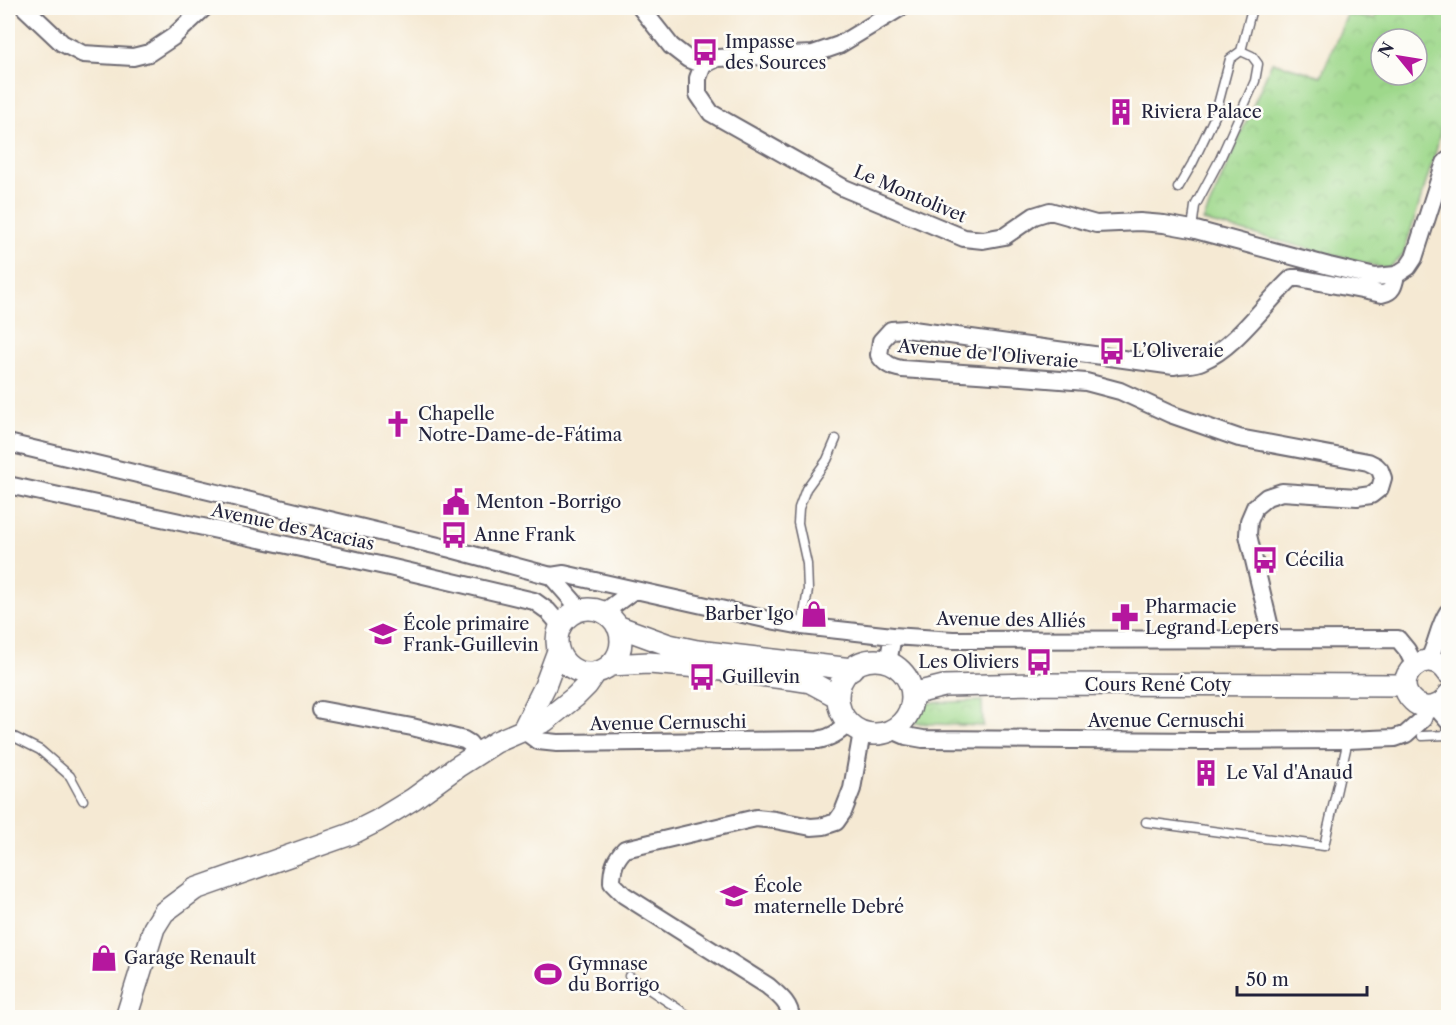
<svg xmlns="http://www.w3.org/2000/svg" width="1456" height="1025" viewBox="0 0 1456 1025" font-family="'Libre Caslon Text',serif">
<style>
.park{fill:url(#park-crowns);stroke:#607d63;stroke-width:1.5;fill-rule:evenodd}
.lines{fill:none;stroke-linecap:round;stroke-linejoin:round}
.service-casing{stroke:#6c6870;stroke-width:11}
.minor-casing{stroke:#6c6870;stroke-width:20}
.tertiary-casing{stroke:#6c6870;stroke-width:24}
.service{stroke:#fff;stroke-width:8}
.minor{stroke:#fff;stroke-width:16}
.tertiary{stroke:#fff;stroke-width:21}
.labels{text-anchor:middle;stroke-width:5;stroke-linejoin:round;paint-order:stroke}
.poi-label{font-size:18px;fill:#22223b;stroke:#fdfcf7;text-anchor:start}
.street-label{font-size:18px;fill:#22223b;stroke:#fdfcf7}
</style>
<defs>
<pattern id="park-crowns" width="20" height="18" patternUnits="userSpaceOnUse" patternTransform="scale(1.5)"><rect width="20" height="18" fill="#9ed88b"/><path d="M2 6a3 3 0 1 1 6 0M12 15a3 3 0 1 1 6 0" fill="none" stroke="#88b979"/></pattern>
</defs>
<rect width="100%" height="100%" fill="#fdfcf7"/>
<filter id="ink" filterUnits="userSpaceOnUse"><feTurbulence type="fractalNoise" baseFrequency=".0167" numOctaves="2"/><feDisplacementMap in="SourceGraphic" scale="12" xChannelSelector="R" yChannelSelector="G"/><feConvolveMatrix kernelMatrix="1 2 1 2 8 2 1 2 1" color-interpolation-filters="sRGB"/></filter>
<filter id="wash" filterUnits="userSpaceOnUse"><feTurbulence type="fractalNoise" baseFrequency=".008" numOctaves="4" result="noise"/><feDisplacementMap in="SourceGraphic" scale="24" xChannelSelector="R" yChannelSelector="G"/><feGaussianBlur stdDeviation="1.35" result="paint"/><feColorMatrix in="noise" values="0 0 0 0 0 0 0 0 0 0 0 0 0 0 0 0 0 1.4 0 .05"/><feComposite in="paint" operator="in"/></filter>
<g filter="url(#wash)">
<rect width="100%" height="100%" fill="#f5e9d3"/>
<!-- park -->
<path class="park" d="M1380,8H1448V97L1436,151L1403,255L1387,269L1203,221L1272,62L1321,76L1347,15L1374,19ZM1381,39H1417V75H1381Z
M982,701L983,726L914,723L923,703Z"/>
</g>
<g filter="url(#ink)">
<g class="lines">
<defs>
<path id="service" d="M1241,51L1252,8
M1178,188L1192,164L1215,116L1230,59L1241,51L1252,56L1258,64L1255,81L1220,159L1195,206L1192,229
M802,626L808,590L807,564L798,523L799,508L806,489L827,460L836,439
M8,734L40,750L70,776L83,800
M1422,736L1448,735
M1146,822L1324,846L1348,740
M629,976L692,1018"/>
<path id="minor" d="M25,8L62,43L83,54L133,57L149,53L173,37L204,8
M641,8L671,46L688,59L703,65
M900,8L839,45L813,54L717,58L703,65L698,78V94L711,113L844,188L964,238L983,240L1005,236L1034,216L1050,211L1096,224L1140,222L1164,224L1192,229L1329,266L1375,277L1396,275L1408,267L1414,258L1442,171L1445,163L1448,160
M8,443L451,549L551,576L564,574L765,619L802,626L893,636L953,640L1398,639L1407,650L1415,666
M8,485L389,567L534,601L548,611L561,626
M551,576L581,610
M603,613L634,590
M1273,640L1248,535L1249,521L1255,507L1267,497L1282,492L1357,497L1371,495L1380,488L1383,478L1380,470L1376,466L1368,462L1239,438L1170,414L1120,391L1086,382L1008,376L902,369C891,367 885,364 879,355L881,341L891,330L906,329L1174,366C1183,364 1194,365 1202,361C1235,348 1265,303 1292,278H1299L1382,294C1393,292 1394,285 1396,275
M1428,661C1437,645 1438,627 1448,612
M888,662L893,636
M1435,706L1448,721
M321,710L412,727L464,740L469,743L478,754
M523,730L538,741L557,743L818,740C831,738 839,732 849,723
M892,730L906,736L923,739L1204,741L1348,740L1395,738L1406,734L1423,719L1427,707
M791,1018C790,1003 778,995 768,986L624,895L612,883C612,868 615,859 625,849L756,818L775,820L811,827L824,826L836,822L843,812L852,789L862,732"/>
<path id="tertiary" d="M557 641a32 32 0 1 1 64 0a32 32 0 1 1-64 0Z
M617,626L669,645L697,651L852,669
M838 697a37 37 0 1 1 74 0a37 37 0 1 1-74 0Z
M610,665L649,663L699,667L791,679L810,682L838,697
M1448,673C1428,642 1388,679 1413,701C1416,704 1420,706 1425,707C1435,708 1443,704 1448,695
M912,694L944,686L1037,684L1405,685
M523,730L545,686L558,651
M126,1018L154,928L164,912L195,889L351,834L377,821L413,799L457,767L496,742L545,721L575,697L587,685L596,672"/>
</defs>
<!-- service casing -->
<use href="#service" class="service-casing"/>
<!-- minor casing -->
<use href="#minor" class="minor-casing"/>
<!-- tertiary casing -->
<use href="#tertiary" class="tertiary-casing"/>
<!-- service -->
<use href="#service" class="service"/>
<!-- minor -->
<use href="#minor" class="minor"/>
<!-- tertiary -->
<use href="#tertiary" class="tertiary"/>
</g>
</g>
<!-- icons -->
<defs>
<symbol id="bus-bare" viewBox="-9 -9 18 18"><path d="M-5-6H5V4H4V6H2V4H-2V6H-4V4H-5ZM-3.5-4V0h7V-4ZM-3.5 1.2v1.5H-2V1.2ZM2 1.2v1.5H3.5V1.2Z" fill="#b5179e" stroke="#fdfcf7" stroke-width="2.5" paint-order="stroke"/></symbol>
<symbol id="building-bare" viewBox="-9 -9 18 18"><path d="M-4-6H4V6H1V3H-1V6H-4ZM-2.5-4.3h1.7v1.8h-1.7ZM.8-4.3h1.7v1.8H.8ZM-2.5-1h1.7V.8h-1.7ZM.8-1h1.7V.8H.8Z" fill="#b5179e" stroke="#fdfcf7" stroke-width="2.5" paint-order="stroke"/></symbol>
<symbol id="church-bare" viewBox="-9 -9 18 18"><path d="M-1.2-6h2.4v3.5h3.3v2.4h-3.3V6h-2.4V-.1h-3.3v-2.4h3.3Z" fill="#b5179e" stroke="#fdfcf7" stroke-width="2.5" paint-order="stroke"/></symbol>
<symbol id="civic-bare" viewBox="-9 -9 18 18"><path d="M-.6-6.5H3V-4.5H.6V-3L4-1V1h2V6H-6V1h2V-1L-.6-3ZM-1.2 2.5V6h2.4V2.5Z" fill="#b5179e" stroke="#fdfcf7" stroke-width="2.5" paint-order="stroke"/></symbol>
<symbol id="shop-bare" viewBox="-9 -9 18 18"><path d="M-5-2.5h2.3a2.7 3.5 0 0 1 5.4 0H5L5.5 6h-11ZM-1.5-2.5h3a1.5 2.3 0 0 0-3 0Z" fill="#b5179e" stroke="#fdfcf7" stroke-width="2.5" paint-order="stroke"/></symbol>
<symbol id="pharmacy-bare" viewBox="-9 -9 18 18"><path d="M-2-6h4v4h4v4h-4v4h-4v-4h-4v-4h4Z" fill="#b5179e" stroke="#fdfcf7" stroke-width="2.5" paint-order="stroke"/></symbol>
<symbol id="school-bare" viewBox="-9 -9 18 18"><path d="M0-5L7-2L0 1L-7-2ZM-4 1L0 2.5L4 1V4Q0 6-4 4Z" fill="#b5179e" stroke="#fdfcf7" stroke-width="2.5" paint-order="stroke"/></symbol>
<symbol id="stadium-bare" viewBox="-9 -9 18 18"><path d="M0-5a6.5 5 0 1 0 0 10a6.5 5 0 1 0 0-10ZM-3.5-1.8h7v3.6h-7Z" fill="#b5179e" stroke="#fdfcf7" stroke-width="2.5" paint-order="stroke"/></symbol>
</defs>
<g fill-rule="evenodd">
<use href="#bus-bare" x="686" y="33" width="38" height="38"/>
<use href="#building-bare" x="1102" y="93" width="38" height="38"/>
<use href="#bus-bare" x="1093" y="332" width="38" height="38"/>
<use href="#church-bare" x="379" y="405" width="38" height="38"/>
<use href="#civic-bare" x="437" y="483" width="38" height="38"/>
<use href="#bus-bare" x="435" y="516" width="38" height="38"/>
<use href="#bus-bare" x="1246" y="541" width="38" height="38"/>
<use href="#shop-bare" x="795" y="595" width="38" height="38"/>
<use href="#pharmacy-bare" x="1106" y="598" width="38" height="38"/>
<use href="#school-bare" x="364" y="615" width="38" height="38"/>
<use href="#bus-bare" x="1020" y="643" width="38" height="38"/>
<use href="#bus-bare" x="683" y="658" width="38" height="38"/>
<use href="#building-bare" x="1187" y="754" width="38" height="38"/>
<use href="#school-bare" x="715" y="877" width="38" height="38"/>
<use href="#shop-bare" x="85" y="939" width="38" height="38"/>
<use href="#stadium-bare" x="529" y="955" width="38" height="38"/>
</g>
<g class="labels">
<!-- poi labels -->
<g class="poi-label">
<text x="725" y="48">Impasse<tspan x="725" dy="21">des Sources</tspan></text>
<text x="1141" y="118">Riviera Palace</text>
<text x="1132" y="357">L’Oliveraie</text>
<text x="418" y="420">Chapelle<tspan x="418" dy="21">Notre-Dame-de-Fátima</tspan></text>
<text x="476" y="508">Menton -Borrigo</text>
<text x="474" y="541">Anne Frank</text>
<text x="1285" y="566">Cécilia</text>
<text x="1145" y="613">Pharmacie<tspan x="1145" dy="21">Legrand Lepers</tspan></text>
<text x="794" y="620" text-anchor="end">Barber Igo</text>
<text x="403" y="630">École primaire<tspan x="403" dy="21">Frank-Guillevin</tspan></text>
<text x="1019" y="668" text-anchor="end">Les Oliviers</text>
<text x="722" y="683">Guillevin</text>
<text x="1226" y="779">Le Val d'Anaud</text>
<text x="754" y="892">École<tspan x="754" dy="21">maternelle Debré</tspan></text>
<text x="124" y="964">Garage Renault</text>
<text x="568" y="970">Gymnase<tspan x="568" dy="21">du Borrigo</tspan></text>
</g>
<!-- street labels -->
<g class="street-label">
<text transform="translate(910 194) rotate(23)" y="6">Le Montolivet</text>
<text transform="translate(988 354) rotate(5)" y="6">Avenue de l'Oliveraie</text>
<text transform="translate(293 527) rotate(12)" y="6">Avenue des Acacias</text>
<text transform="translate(1011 620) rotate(1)" y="6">Avenue des Alliés</text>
<text x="1158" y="691">Cours René Coty</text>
<text x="1166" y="727">Avenue Cernuschi</text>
<text transform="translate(668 723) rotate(-1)" y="6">Avenue Cernuschi</text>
</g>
</g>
<!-- margin -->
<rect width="1456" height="1025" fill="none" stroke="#fdfcf7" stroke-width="30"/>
<!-- north arrow -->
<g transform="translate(1399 57) rotate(300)"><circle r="28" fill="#fdfcf7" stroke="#a5a5ac" stroke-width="1.5"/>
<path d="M0-4.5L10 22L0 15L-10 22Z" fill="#b5179e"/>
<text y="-9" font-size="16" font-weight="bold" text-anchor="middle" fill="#22223b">N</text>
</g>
<!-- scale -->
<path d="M1237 986v9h130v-9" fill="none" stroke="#22223b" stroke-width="3"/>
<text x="1246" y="986" font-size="18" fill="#22223b" stroke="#fdfcf7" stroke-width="4.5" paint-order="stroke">50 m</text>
</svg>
